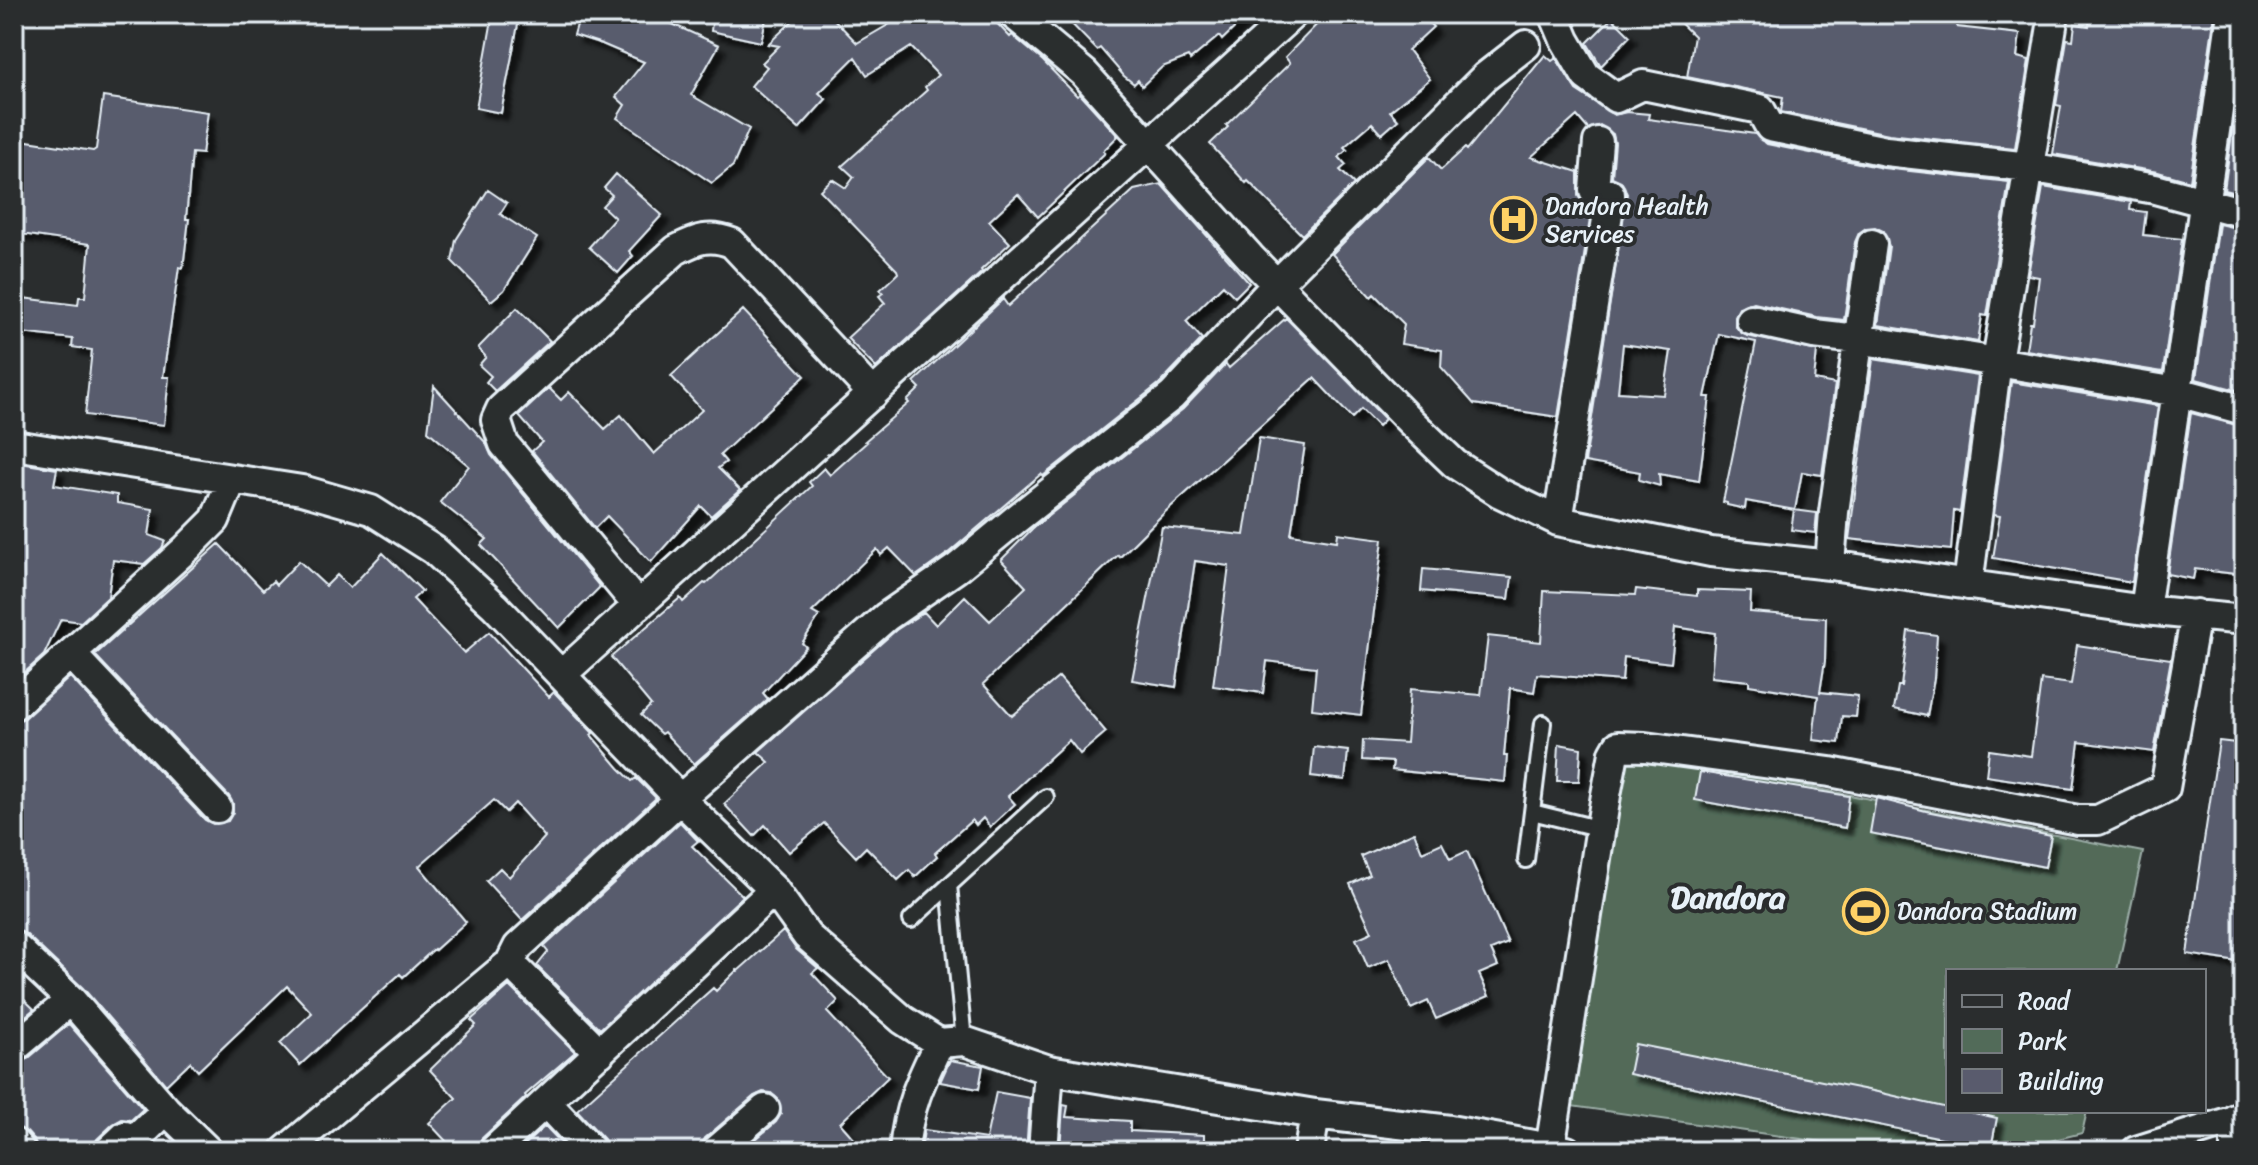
<svg xmlns="http://www.w3.org/2000/svg" width="2258" height="1165" viewBox="0 0 2258 1165" font-family="Sriracha,sans-serif">
<style>
.green{fill:#526b59;stroke:#9daea8;stroke-width:2}
.building{fill:#595b6d;stroke:#e8f1f8;stroke-width:2;fill-rule:evenodd;filter:url(#shadow)}
.lines{fill:none;stroke-linecap:round;stroke-linejoin:round}
.service-casing{stroke:#e8f1f8;stroke-width:20}
.minor-casing{stroke:#e8f1f8;stroke-width:34}
.service{stroke:#2a2d2e;stroke-width:14}
.minor{stroke:#2a2d2e;stroke-width:28}
.labels{text-anchor:middle;stroke-width:8;stroke-linejoin:round;paint-order:stroke}
.poi-label{font-size:24px;fill:#e8f1f8;stroke:#2a2d2e;text-anchor:start}
.district-label{font-size:32px;font-weight:bold;fill:#e8f1f8;stroke:#2a2d2e}
</style>
<defs>
<filter id="shadow"><feDropShadow dx="7" dy="7" stdDeviation="2" flood-color="#0009"/></filter>
</defs>
<rect width="100%" height="100%" fill="#2a2d2e"/>
<filter id="ink" filterUnits="userSpaceOnUse"><feTurbulence type="fractalNoise" baseFrequency=".0125" numOctaves="2"/><feDisplacementMap in="SourceGraphic" scale="16" xChannelSelector="R" yChannelSelector="G"/><feConvolveMatrix kernelMatrix="1 2 1 2 8 2 1 2 1" color-interpolation-filters="sRGB"/></filter>
<g filter="url(#ink)">
<!-- green -->
<path class="green" d="M1628,752L2143,852L2117,971H1948V1111H2087L2082,1133L2010,1151H1885L1571,1106Z"/>
<!-- building -->
<path class="building" d="M493,14H520L501,113L476,108Z
M580,14H650L719,45L691,95L749,129L733,166L712,183L617,118L625,105L616,97L644,62L602,44L574,35Z
M713,14H767L761,42L711,31Z
M800,14H829L857,43L907,14H965L970,20L976,14H988L1010,37L1012,35L1043,61L1077,96L1080,94L1118,136L1103,151L1105,153L1038,217L1018,194L989,221L1010,243L981,270L982,272L876,368L847,338L885,303L879,296L883,293L880,290L898,273L897,270L820,190L832,179L846,188L854,177L842,166L927,90L925,87L938,75L911,47L867,75L855,57L819,93L826,99L799,129L751,86L767,67L762,63L779,46L768,44Z
M1062,14H1249L1222,40L1219,36L1190,60L1188,57L1162,67L1142,86L1138,80L1134,84L1124,76L1100,48L1097,50Z
M1327,14H1421L1433,27L1408,50L1430,79L1390,111L1398,120L1382,134L1372,123L1344,147L1347,150L1339,157L1346,165L1340,170L1354,184L1302,235L1248,181L1246,183L1210,144L1228,127L1226,125L1290,63L1285,57Z
M1671,14H1866V16L1909,19L1910,14H1959L1957,27L2020,34L2017,57L2029,60L2015,148L1889,134L1781,112L1783,97L1687,77L1694,36Z
M2090,14L2166,22L2167,14H2215L2190,181L2158,172L2053,154L2061,106L2056,105L2067,39L2073,40L2075,24L2089,26Z
M1612,18L1630,36L1601,66L1587,43Z
M2244,49V195L2224,190Z
M1545,55L1552,61L1556,58L1576,90L1614,115L1627,112L1649,114L1648,119L1755,134L1767,144L1883,168L2009,182L1987,316L1982,315L1978,342L1878,325L1889,246L1883,231L1875,227L1866,228L1859,233L1855,242L1844,320L1817,317L1754,303L1739,308L1735,316V326L1747,336L1817,351L1814,380L1835,384L1822,475L1802,472L1795,510L1746,501L1745,509L1727,505V503L1723,502L1756,342L1719,334L1705,397H1710L1699,481L1659,474L1660,486L1639,480L1640,472L1585,462L1627,194L1621,181L1612,177L1615,143L1613,134L1600,125L1588,129L1577,116L1531,157L1578,172V196L1583,203L1592,207L1558,417L1474,404L1441,367L1442,350L1401,344L1404,324L1374,294L1371,297L1332,254L1429,157L1441,170L1465,148L1467,150ZM1623,344L1671,351L1664,395L1618,392Z
M103,97L208,112L202,154L192,153L186,219H189L183,268L179,267L163,377H169L164,425L85,415L92,350L72,347L73,339L14,332V297L78,305L79,297H85L90,244L14,233V139L93,151L96,149Z
M616,174L662,215L629,251L633,256L618,273L589,247L615,218L602,206L612,195L604,188Z
M1161,184L1249,283L1235,297L1223,285L1186,321L1202,339L1160,383L1043,476L1041,474L947,554L916,576L889,548L881,555L877,549L812,612L819,616L802,643L806,647L763,693L768,699L694,764L664,732L661,734L641,715L651,705L611,657L680,598L683,602L704,583L706,584L812,486L809,482L824,468L830,475L867,442L865,441L909,403L907,401L920,388L914,382L1003,299L1008,306L1134,190Z
M2043,187L2131,202L2130,210L2146,212L2143,235L2182,239L2163,372L2026,350L2030,323H2033L2039,277L2028,275Z
M488,190L507,203L500,214L537,238L504,290L491,301L452,261L456,240Z
M2219,224L2244,230V392L2196,379Z
M517,308L550,341L495,391L486,382L491,376L479,365L486,357L478,348Z
M743,310L805,376L720,455L726,462L718,468L740,490L711,516L701,506L651,562L607,516L595,528L532,451L542,442L519,416L549,388L561,400L569,392L605,429L621,415L654,454L702,410L671,376Z
M1286,318L1385,419L1378,426L1361,409L1352,418L1314,378L1165,512L1120,557L1118,555L983,684L1012,716L1059,677L1106,732L1080,754L1069,740L1008,796L1015,804L990,827L983,818L976,825L972,820L935,853L937,856L915,877L909,870L898,880L866,847L856,857L824,823L789,852L765,825L754,836L724,804L769,762L758,752L896,630L924,612L936,625L965,596L990,621L1026,587L1001,560L1033,528L1183,409L1226,364L1229,368Z
M1873,359L1978,376L1960,512L1954,511L1951,550L1849,539Z
M2011,382L2158,406L2132,582L1993,558L2000,516L1994,515Z
M434,386L486,443L491,455L600,587L559,628L481,545L487,539L440,502L469,466L428,431Z
M2191,413L2244,427V575L2195,569L2193,579L2167,574Z
M1259,438L1305,445L1291,534L1337,541L1338,533L1383,539L1361,715L1312,709L1316,667L1267,661L1263,693L1213,686L1229,566L1195,561L1176,687L1132,680L1162,527L1244,535Z
M14,462L57,469L54,485L117,495V503L153,509L149,535L165,541L162,548L144,564L113,560L108,597L81,622L61,619L44,655L14,682Z
M1794,510L1817,513L1815,533L1791,530Z
M219,544L263,590L273,581L276,585L299,561L326,586L337,575L350,588L383,553L422,591L413,599L464,653L489,632L549,697L554,692L593,733L591,735L619,768L632,781L636,778L656,798L522,920L486,881L500,868L509,877L545,837L515,803L506,812L494,800L419,866L466,922L435,950L434,949L403,977L400,974L300,1065L280,1043L312,1013L287,986L198,1071L190,1062L166,1085L83,988L26,934L14,929V722L25,718L70,677L205,820L213,824L228,821L233,812V803L229,796L95,655Z
M1423,569L1512,577L1509,599L1421,591Z
M1636,589L1697,596V590L1751,592L1750,612L1826,618L1825,661L1820,692L1858,696L1856,717L1842,716L1839,743L1813,740L1818,696L1749,685V681L1711,677L1715,633L1675,627L1671,663L1624,657L1622,681L1537,674L1534,692L1510,688L1504,756H1507L1505,782L1392,770L1393,762L1362,760L1363,740L1406,743L1410,689L1481,695L1488,636L1541,642L1544,591L1635,595Z
M1908,631L1937,635L1934,678L1927,716L1894,709L1898,686H1901Z
M2077,645L2171,659L2154,752L2079,742L2073,789L1986,776L1989,750L2031,756L2041,680L2071,684Z
M2219,741L2244,744V963L2187,954Z
M1559,744L1581,748L1579,781H1557Z
M1314,747L1348,751L1345,780L1311,776Z
M1700,772L1849,796L1845,828L1695,800Z
M1876,798L1926,811L2051,836L2045,867L1870,833Z
M680,822L698,841L692,846L743,896L600,1029L537,966L548,952L544,947Z
M1414,832L1422,852L1442,843L1450,859L1467,851L1508,943L1491,950L1498,966L1479,974L1489,996L1436,1019L1428,1001L1411,1009L1389,959L1368,968L1356,939L1372,932L1350,884L1370,875L1361,856Z
M783,931L796,949L818,968L812,973L838,1001L827,1012L888,1077L840,1123L855,1140L843,1151H742L776,1122L781,1114L778,1099L771,1093L763,1092L754,1096L705,1138L699,1151H609L604,1139L577,1110L713,988L716,991L737,970L738,971Z
M509,986L575,1052L525,1095L526,1097L481,1139L476,1151H436L446,1141L429,1123L456,1098L430,1070L476,1025L471,1020Z
M14,990L34,1009L14,1026Z
M69,1024L143,1109L131,1120L122,1119L113,1124L97,1139L92,1151H38L34,1140L27,1132L14,1126V1065L25,1061Z
M1635,1044L1873,1091L1948,1108V1111H1965L1997,1118L1991,1148L1629,1074Z
M950,1060L983,1066L979,1089L940,1082Z
M996,1092L1030,1098L1026,1151H921L924,1130L986,1139Z
M1063,1105L1068,1106L1066,1117L1130,1121V1131L1204,1135V1151H1060Z
M545,1126L569,1151H518Z"/>
<g class="lines">
<defs>
<path id="service" d="M1543,723L1532,812L1601,829
M1526,860L1532,812
M949,885L964,1041
M911,920L1046,797"/>
<path id="minor" d="M1013,14L1084,73L1250,257L1410,421L1455,464L1500,493L1558,521L1711,552L1830,565L2145,610L2244,620
M1554,14L1565,40L1586,76L1616,98L1643,85L1760,109L1770,127L1886,151L2029,167L2155,189L2244,213
M1751,320L1814,334L1858,339L2178,392L2244,410
M14,445L302,490L371,510L434,550L495,606L680,799L774,890L807,936L903,1020L939,1043L964,1041L1049,1070L1315,1114L1450,1130L1567,1151
M1558,521L1610,201V194L1594,190L1598,142
M1830,565L1834,512L1872,244
M1968,585L1997,361L2054,14
M638,606L504,444L496,420L501,409L676,250C697,239 710,234 732,243L873,394
M2145,610L2232,14
M71,654L217,808
M561,675L1293,14
M14,705L187,548L215,520L232,479
M14,946L71,1000L166,1110L208,1151
M510,963L600,1053
M14,1048L71,1000
M546,1102L592,1151
M2235,1119V1151
M14,1143L21,1151
M1550,1149L1606,795L1614,753L1618,746L1645,747L1830,772L2078,820H2098L2165,788L2196,614
M109,1151L125,1136L132,1143L166,1110
M285,1151L510,963L518,947L680,799L886,617L957,568L1015,520L1172,396L1277,284L1485,77L1526,45
M493,1151L774,890
M716,1151L765,1109
M904,1151C908,1107 920,1082 939,1043
M1043,1151L1049,1070
M1309,1151L1315,1114
M2136,1151L2244,1117"/>
</defs>
<!-- service casing -->
<use href="#service" class="service-casing"/>
<!-- minor casing -->
<use href="#minor" class="minor-casing"/>
<!-- service -->
<use href="#service" class="service"/>
<!-- minor -->
<use href="#minor" class="minor"/>
</g>
</g>
<!-- icons -->
<defs>
<symbol id="hospital-ring" viewBox="-11 -11 22 22"><circle r="9.5" fill="#2a2d2e" stroke="#ffd166" stroke-width="1.5"/><path d="M-5-5h3v3.5h4V-5h3V5h-3V1.5h-4V5h-3Z" fill="#ffd166"/></symbol>
<symbol id="stadium-ring" viewBox="-11 -11 22 22"><circle r="9.5" fill="#2a2d2e" stroke="#ffd166" stroke-width="1.5"/><path d="M0-5a6.5 5 0 1 0 0 10a6.5 5 0 1 0 0-10ZM-3.5-1.8h7v3.6h-7Z" fill="#ffd166"/></symbol>
</defs>
<g fill-rule="evenodd">
<use href="#hospital-ring" x="1488" y="194" width="51" height="51"/>
<use href="#stadium-ring" x="1840" y="886" width="51" height="51"/>
</g>
<g class="labels">
<!-- poi labels -->
<g class="poi-label">
<text x="1545" y="214">Dandora Health<tspan x="1545" dy="28">Services</tspan></text>
<text x="1897" y="919">Dandora Stadium</text>
</g>
<!-- district labels -->
<g class="district-label">
<text x="1728" y="908">Dandora</text>
</g>
</g>
<!-- margin -->
<rect width="2258" height="1165" fill="none" stroke="#2a2d2e" stroke-width="48"/>
<rect x="24" y="24" width="2210" height="1117" fill="none" stroke="#e8f1f8" stroke-width="3" filter="url(#ink)"/>
<!-- legend -->
<rect x="1946" y="969" width="260" height="144" fill="#2a2d2e" stroke="#767b7f" stroke-width="2"/>
<rect x="1962" y="995" width="40" height="12" fill="#2a2d2e" stroke="#767b7f" stroke-width="2"/>
<text x="2018" y="1009" font-size="24" fill="#e8f1f8">Road</text>
<rect x="1962" y="1029" width="40" height="24" fill="#526b59" stroke="#767b7f" stroke-width="2"/>
<text x="2018" y="1049" font-size="24" fill="#e8f1f8">Park</text>
<rect x="1962" y="1069" width="40" height="24" fill="#595b6d" stroke="#767b7f" stroke-width="2"/>
<text x="2018" y="1089" font-size="24" fill="#e8f1f8">Building</text>
</svg>
